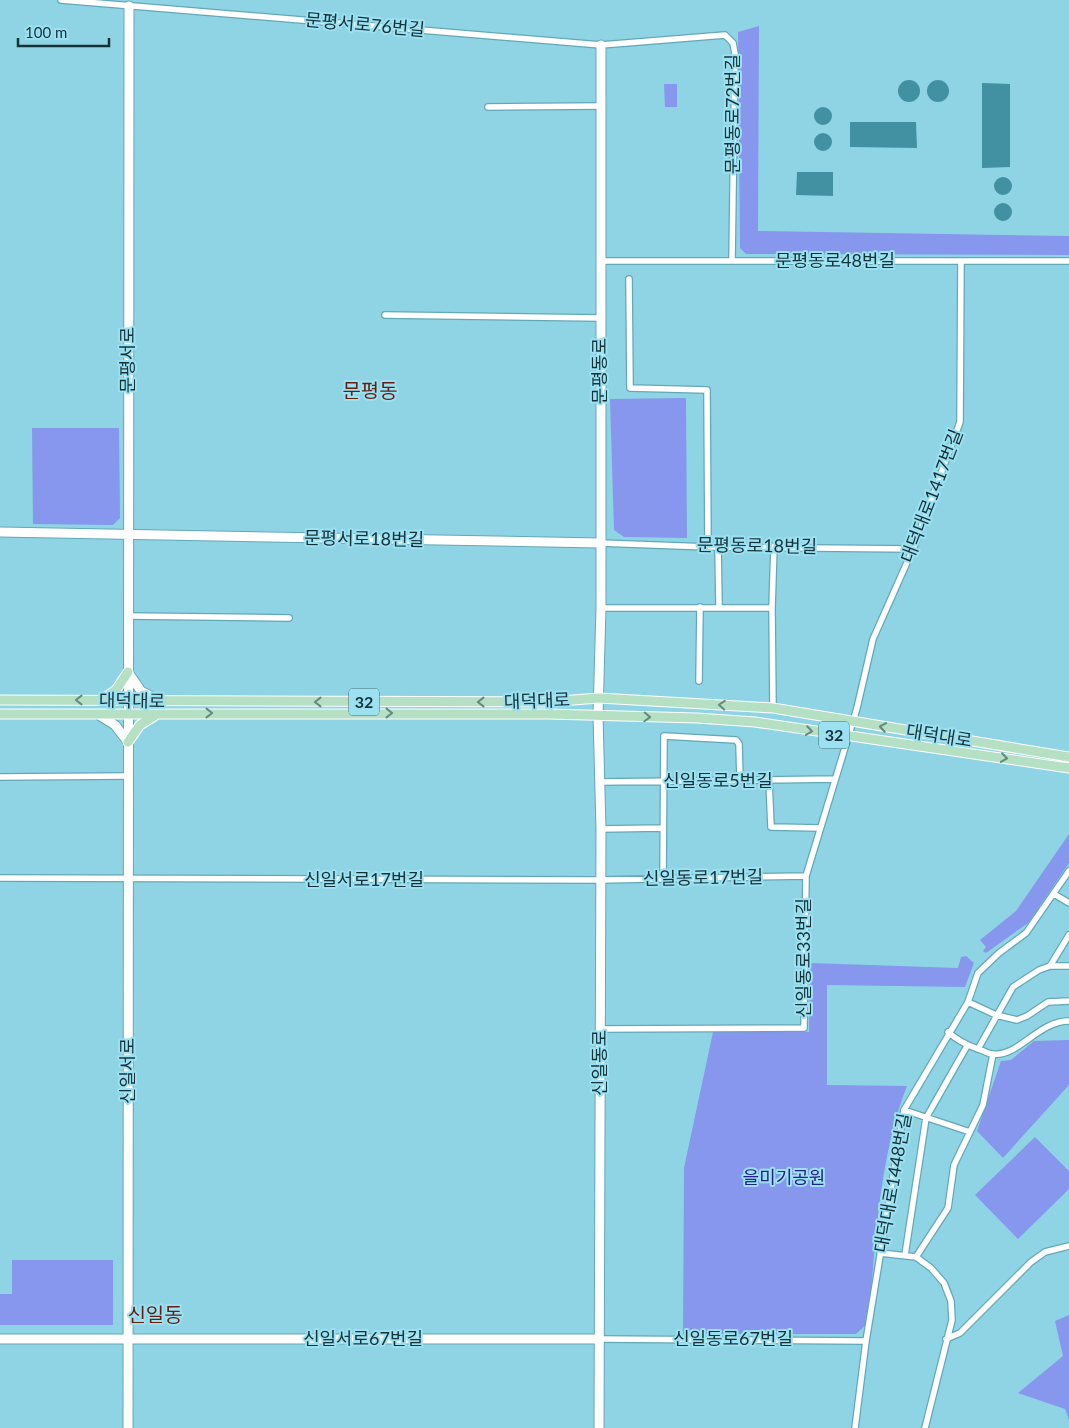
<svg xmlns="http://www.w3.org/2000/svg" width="1069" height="1428" viewBox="0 0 1069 1428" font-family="Lato,'Noto Sans KR',sans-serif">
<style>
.green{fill:#8697ed}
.water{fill:#4191a2}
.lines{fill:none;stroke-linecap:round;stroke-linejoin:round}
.street-casing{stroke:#63a8b8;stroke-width:8}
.secondary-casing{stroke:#63a8b8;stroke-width:11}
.primary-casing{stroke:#fff;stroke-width:11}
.street{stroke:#fff;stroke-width:5.5}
.secondary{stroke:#fff;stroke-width:9}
.primary{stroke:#b5e0c3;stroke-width:9}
.oneway{stroke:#65897e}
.labels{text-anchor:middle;stroke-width:4;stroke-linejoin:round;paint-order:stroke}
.shield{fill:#9be1f2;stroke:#3d6670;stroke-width:1}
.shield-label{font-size:16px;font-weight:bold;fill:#153238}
.street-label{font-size:18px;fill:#153238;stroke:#9be1f2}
.park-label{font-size:18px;fill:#25218a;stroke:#9be1f2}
.quarter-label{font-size:20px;fill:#632011;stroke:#9be1f2}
</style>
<rect width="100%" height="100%" fill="#8fd4e4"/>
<!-- green -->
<path class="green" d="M759,26L758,231L1069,236V255L746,254L740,248L738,32Z
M664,84H677V107H665Z
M686,398L687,538L624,537L614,530L610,399Z
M32,428H119L120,518L113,525L33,524Z
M1069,834V863L1050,891L1028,923L986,953L983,951L986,947L980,940L1016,911Z
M966,956L974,963L965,987L827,985V1085L907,1086C878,1160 876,1245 868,1323L856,1334H683L684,1168L713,1032H809L810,963L958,968L961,957Z
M1069,1040V1085L1003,1158L977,1131L1001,1061L1011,1060L1034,1041Z
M1035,1137L1069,1171V1189L1018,1239L975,1195Z
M12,1260H113V1325H0V1294H12Z
M1069,1315V1420L1065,1409L1018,1393L1063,1356L1055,1321Z"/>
<!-- water -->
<path class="water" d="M898 91a11 11 0 1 1 22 0a11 11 0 1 1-22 0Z
M927 91a11 11 0 1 1 22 0a11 11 0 1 1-22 0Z
M982,83L1010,84V167L982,168Z
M814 116a9 9 0 1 1 18 0a9 9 0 1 1-18 0Z
M850,122H916L917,148L850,147Z
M814 142a9 9 0 1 1 18 0a9 9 0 1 1-18 0Z
M797,172H833V196L796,195Z
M994 186a9 9 0 1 1 18 0a9 9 0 1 1-18 0Z
M994 212a9 9 0 1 1 18 0a9 9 0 1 1-18 0Z"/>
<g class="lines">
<defs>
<path id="street" d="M61,0L601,45L725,35L733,43L735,54L732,261
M488,107L601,106
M601,261H1069
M629,279L630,388L707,390L708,547
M385,315L600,318
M600,543L708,547L913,549
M718,546L719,607
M601,608H772
M128,616L289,618
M699,681L700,607
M773,708L772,608L774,546
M0,777L127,776
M769,781L771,827L820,828
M600,782L835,779
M601,829L662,828
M0,878L600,880L806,876
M663,879L664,736L736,740L739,744L740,780
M1054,894L1069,903
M1050,966H1069
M968,1002L996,1015L1017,1020L1027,1016L1048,1002L1069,1001
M600,1029L804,1028L806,876L857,708L873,639L913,549L960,422L961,261
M948,1032C958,1041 966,1045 978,1049C983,1050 988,1054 993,1054C1019,1057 1038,1021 1069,1021
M978,1049L1013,987L1039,970L1050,966L1069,935
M904,1110L970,1132
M880,1253L916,1257L948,1208L954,1165L983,1105L993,1054
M905,1255L926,1118L967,1046
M916,1257L931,1268L944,1283L951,1301L952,1320L925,1428
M599,1339L866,1341
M946,1339L960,1333L1031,1262L1045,1252L1069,1246
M855,1428L866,1341L904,1110L968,1002L978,973L999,953L1026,933L1069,871"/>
<path id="secondary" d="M0,532L600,543
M130,675L141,691L160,701
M99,715L115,725L128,742
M0,1339H599
M128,1428L129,6
M599,1428L601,829L598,715L601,608V45"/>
<path id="primary" d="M0,700L548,702L599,698L773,708L1069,757
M101,700L116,690L128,672
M0,714H548L697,718L755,722L1069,768
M128,742L140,725L156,715"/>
</defs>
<!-- street casing -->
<use href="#street" class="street-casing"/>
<!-- secondary casing -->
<use href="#secondary" class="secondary-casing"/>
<!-- primary casing -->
<use href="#primary" class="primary-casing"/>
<!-- street -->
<use href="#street" class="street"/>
<!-- secondary -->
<use href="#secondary" class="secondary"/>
<!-- primary -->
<use href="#primary" class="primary"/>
</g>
<!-- one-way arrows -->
<defs><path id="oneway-chevron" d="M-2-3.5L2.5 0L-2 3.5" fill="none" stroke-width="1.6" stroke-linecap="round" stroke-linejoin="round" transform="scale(1.25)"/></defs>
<g class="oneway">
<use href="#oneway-chevron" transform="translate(79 700) rotate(-180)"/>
<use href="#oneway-chevron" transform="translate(318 702) rotate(180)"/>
<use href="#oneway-chevron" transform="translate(481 702) rotate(180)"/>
<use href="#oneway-chevron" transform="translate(722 705) rotate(-176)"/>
<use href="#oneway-chevron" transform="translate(209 713)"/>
<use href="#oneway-chevron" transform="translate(389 713)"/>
<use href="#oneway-chevron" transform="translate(647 717) rotate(2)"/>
<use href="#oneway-chevron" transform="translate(883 727) rotate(-170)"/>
<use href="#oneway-chevron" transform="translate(809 731) rotate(9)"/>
<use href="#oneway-chevron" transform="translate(1004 758) rotate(8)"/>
</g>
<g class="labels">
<!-- shield labels -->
<g class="shield">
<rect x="349" y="688.5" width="30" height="27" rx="4"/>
<rect x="819" y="721.5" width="30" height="27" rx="4"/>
</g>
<g class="shield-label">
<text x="364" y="708">32</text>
<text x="834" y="741">32</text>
</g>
<!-- street labels -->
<g class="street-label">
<text transform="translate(365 25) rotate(5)" y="6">문평서로76번길</text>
<text transform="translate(733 114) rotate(-90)" y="6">문평동로72번길</text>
<text x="835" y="267">문평동로48번길</text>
<text transform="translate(128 360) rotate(-90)" y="6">문평서로</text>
<text transform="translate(600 371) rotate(-90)" y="6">문평동로</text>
<text transform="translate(932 496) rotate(-69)" y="6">대덕대로1417번길</text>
<text transform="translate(364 539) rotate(1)" y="6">문평서로18번길</text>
<text transform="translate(757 546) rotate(1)" y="6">문평동로18번길</text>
<text transform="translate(132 701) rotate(1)" y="6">대덕대로</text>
<text transform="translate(537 701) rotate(-2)" y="6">대덕대로</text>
<text transform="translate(939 736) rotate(9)" y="6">대덕대로</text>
<text x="718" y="787">신일동로5번길</text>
<text transform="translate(703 878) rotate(-1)" y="6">신일동로17번길</text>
<text x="364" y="886">신일서로17번길</text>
<text transform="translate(804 958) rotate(-90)" y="6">신일동로33번길</text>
<text transform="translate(600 1063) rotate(-90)" y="6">신일동로</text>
<text transform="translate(128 1071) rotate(-90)" y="6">신일서로</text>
<text transform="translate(893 1183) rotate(-80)" y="6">대덕대로1448번길</text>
<text x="363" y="1345">신일서로67번길</text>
<text x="733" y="1345">신일동로67번길</text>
</g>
<!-- park labels -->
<g class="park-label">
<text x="784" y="1184">을미기공원</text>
</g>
<!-- quarter labels -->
<g class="quarter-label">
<text x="370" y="398">문평동</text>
<text x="155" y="1322">신일동</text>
</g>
</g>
<!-- scale -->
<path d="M18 38v8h91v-8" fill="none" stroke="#153238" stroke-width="2.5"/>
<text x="25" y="38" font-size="15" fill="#153238" stroke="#9be1f2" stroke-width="4" paint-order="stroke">100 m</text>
</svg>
